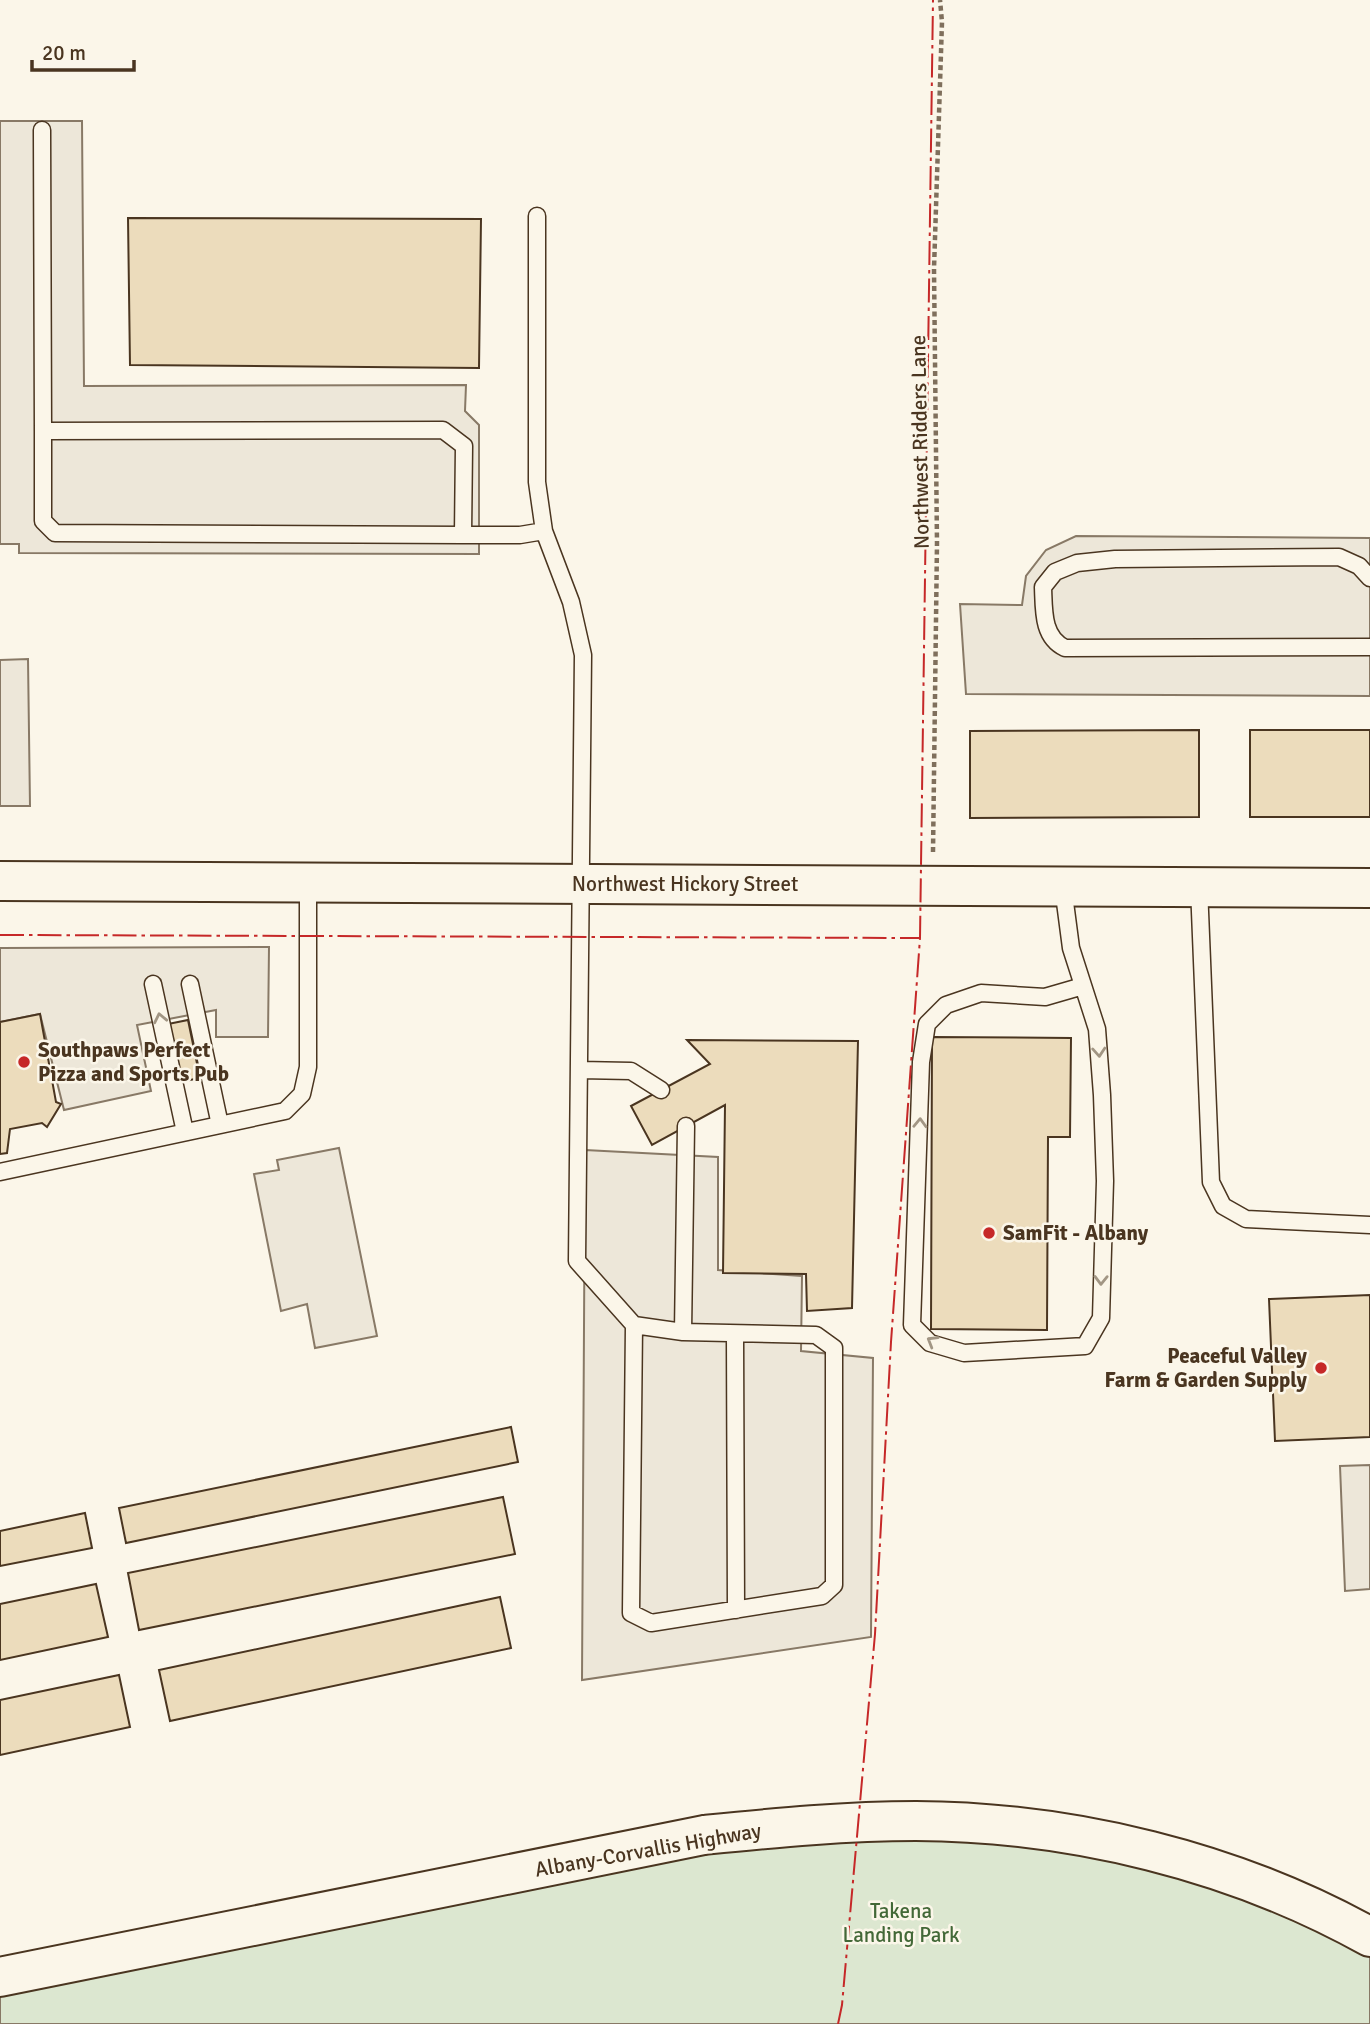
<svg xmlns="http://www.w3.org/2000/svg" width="1370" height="2024" viewBox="0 0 1370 2024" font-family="Signika,sans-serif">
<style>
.green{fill:#dce7d0;stroke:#887966;stroke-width:2}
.parking{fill:#ede7d9;stroke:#887966;stroke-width:2}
.building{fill:#ecdcbc;stroke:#4a3520;stroke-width:2}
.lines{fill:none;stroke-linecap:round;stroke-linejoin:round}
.service-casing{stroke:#4a3520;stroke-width:19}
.tertiary-casing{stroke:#4a3520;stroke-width:42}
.trunk-casing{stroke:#4a3520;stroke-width:42}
.path{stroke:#7f6f5c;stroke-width:4.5;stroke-dasharray:5 3.5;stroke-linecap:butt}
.service{stroke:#fbf6e9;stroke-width:16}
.tertiary{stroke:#fbf6e9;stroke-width:38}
.trunk{stroke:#fbf6e9;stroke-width:38}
.power{stroke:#c62828;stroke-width:2;stroke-dasharray:24 5 3.5 5;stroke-linecap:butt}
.oneway{stroke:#a29684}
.poi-dot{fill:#c62828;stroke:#fbf6e9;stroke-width:2.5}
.labels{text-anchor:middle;stroke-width:5;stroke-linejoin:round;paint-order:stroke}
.street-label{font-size:21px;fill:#4a3520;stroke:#fbf6e9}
.poi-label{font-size:21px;font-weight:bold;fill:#4a3520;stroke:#fbf6e9;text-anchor:start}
.park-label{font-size:21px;fill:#436837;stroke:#fbf6e9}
</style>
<rect width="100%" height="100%" fill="#fbf6e9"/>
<!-- green -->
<path class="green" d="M917,1821L1192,1862L1370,1943V2024H0V1976L704,1835Z"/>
<!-- parking -->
<path class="parking" d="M0,121H82L84,386L466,385L465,411L479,425V554L19,553V544H0Z
M1076,536L1370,538V696L966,694L960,604L1022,605L1026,576L1046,550Z
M28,659L30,806H0V660Z
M269,947L268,1037H216V1010L137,1025L151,1091L64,1110L40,1014L0,1022V948Z
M339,1148L377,1336L315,1348L307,1304L281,1311L254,1174L279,1170L277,1160Z
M585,1150L718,1157V1270L802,1276L801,1351L873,1358L871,1637L582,1680Z
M1370,1465V1589L1345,1591L1340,1466Z"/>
<!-- building -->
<path class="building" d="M128,218L481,219L479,368L130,365Z
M1199,730V817L970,818V731Z
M1250,730H1370V817H1250Z
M40,1014L56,1102L61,1104L47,1127L42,1123L10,1129L7,1153L0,1154V1022Z
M188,1020L200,1078L180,1082L168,1024Z
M932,1037L1071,1038L1070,1137H1048L1047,1330L931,1329Z
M687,1040L858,1041L852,1308L807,1311L806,1274L723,1273L725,1105L652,1145L631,1106L710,1064Z
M1370,1295V1437L1275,1441L1269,1299Z
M511,1427L518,1462L126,1543L119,1508Z
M503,1497L515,1554L139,1630L128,1573Z
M85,1513L92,1548L0,1566V1531Z
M96,1584L108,1637L0,1660V1604Z
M500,1597L511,1648L170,1721L159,1670Z
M119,1675L130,1727L0,1755V1700Z"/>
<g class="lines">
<defs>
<path id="service" d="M42,130L43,431L443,430L464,446L463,535H520L544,531
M537,216V482L544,531L571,602L583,655L577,1261L634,1325L631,1613L651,1623L822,1596L834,1585V1348L816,1335L683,1332L686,1126
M43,431V521L55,533L463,535
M1370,578L1359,566L1339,557L1115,559L1077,563L1055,572L1043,587C1044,610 1042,637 1065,648L1370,647
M1063,887L1071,948L1097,1029L1102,1095L1105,1181L1101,1318L1085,1346L964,1353L930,1343L912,1325L921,1062L927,1024L946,1005L981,993L1045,997L1083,986
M1199,887L1211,1182L1223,1206L1246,1219L1370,1225
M153,984L185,1132
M190,984L220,1125
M580,1070L631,1071L661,1090
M0,1172L285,1111L302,1094L308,1067V882
M634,1325L683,1332
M735,1335L736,1610"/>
<path id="tertiary" d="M0,881L1370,888"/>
<path id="trunk" d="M0,1977L704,1835C775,1828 845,1821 916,1821C1072,1822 1234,1861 1370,1937"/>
</defs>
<!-- service casing -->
<use href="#service" class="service-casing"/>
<!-- tertiary casing -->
<use href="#tertiary" class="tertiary-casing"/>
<!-- trunk casing -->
<use href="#trunk" class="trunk-casing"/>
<!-- path -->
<path class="path" d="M933,852L937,543L934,269L942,22L940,0"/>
<!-- service -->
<use href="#service" class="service"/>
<!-- tertiary -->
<use href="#tertiary" class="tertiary"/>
<!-- trunk -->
<use href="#trunk" class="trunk"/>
<!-- power -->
<path class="power" d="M0,935L920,938
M838,2024L842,2005L875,1634L891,1342L920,938L933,0"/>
</g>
<!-- one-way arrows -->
<defs><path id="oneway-chevron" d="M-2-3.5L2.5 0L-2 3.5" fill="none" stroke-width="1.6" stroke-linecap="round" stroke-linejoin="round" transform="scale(1.75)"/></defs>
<g class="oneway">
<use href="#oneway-chevron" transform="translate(160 1018) rotate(-102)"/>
<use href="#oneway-chevron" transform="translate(1099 1052) rotate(86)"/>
<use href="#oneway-chevron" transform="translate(920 1123) rotate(-88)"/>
<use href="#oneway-chevron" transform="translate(1101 1280) rotate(91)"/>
<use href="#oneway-chevron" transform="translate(932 1341) rotate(-149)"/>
</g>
<!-- markers -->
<g class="poi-dot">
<circle cx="24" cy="1062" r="7"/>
<circle cx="989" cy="1233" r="7"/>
<circle cx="1321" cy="1368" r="7"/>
</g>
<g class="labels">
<!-- street labels -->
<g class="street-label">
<text transform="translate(920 442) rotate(-91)" y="7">Northwest Ridders Lane</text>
<text x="685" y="891">Northwest Hickory Street</text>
<text transform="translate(648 1850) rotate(-10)" y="7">Albany-Corvallis Highway</text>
</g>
<!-- poi labels -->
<g class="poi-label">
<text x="38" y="1057">Southpaws Perfect<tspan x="38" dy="24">Pizza and Sports Pub</tspan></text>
<text x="1003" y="1240">SamFit - Albany</text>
<text x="1307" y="1363" text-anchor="end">Peaceful Valley<tspan x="1307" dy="24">Farm &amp; Garden Supply</tspan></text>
</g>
<!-- park labels -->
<g class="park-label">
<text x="901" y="1918">Takena<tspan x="901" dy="24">Landing Park</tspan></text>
</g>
</g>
<!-- scale -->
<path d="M32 60v10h102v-10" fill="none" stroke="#4a3520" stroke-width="3.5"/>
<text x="42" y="60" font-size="21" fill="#4a3520" stroke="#fbf6e9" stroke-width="5" paint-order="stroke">20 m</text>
</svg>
